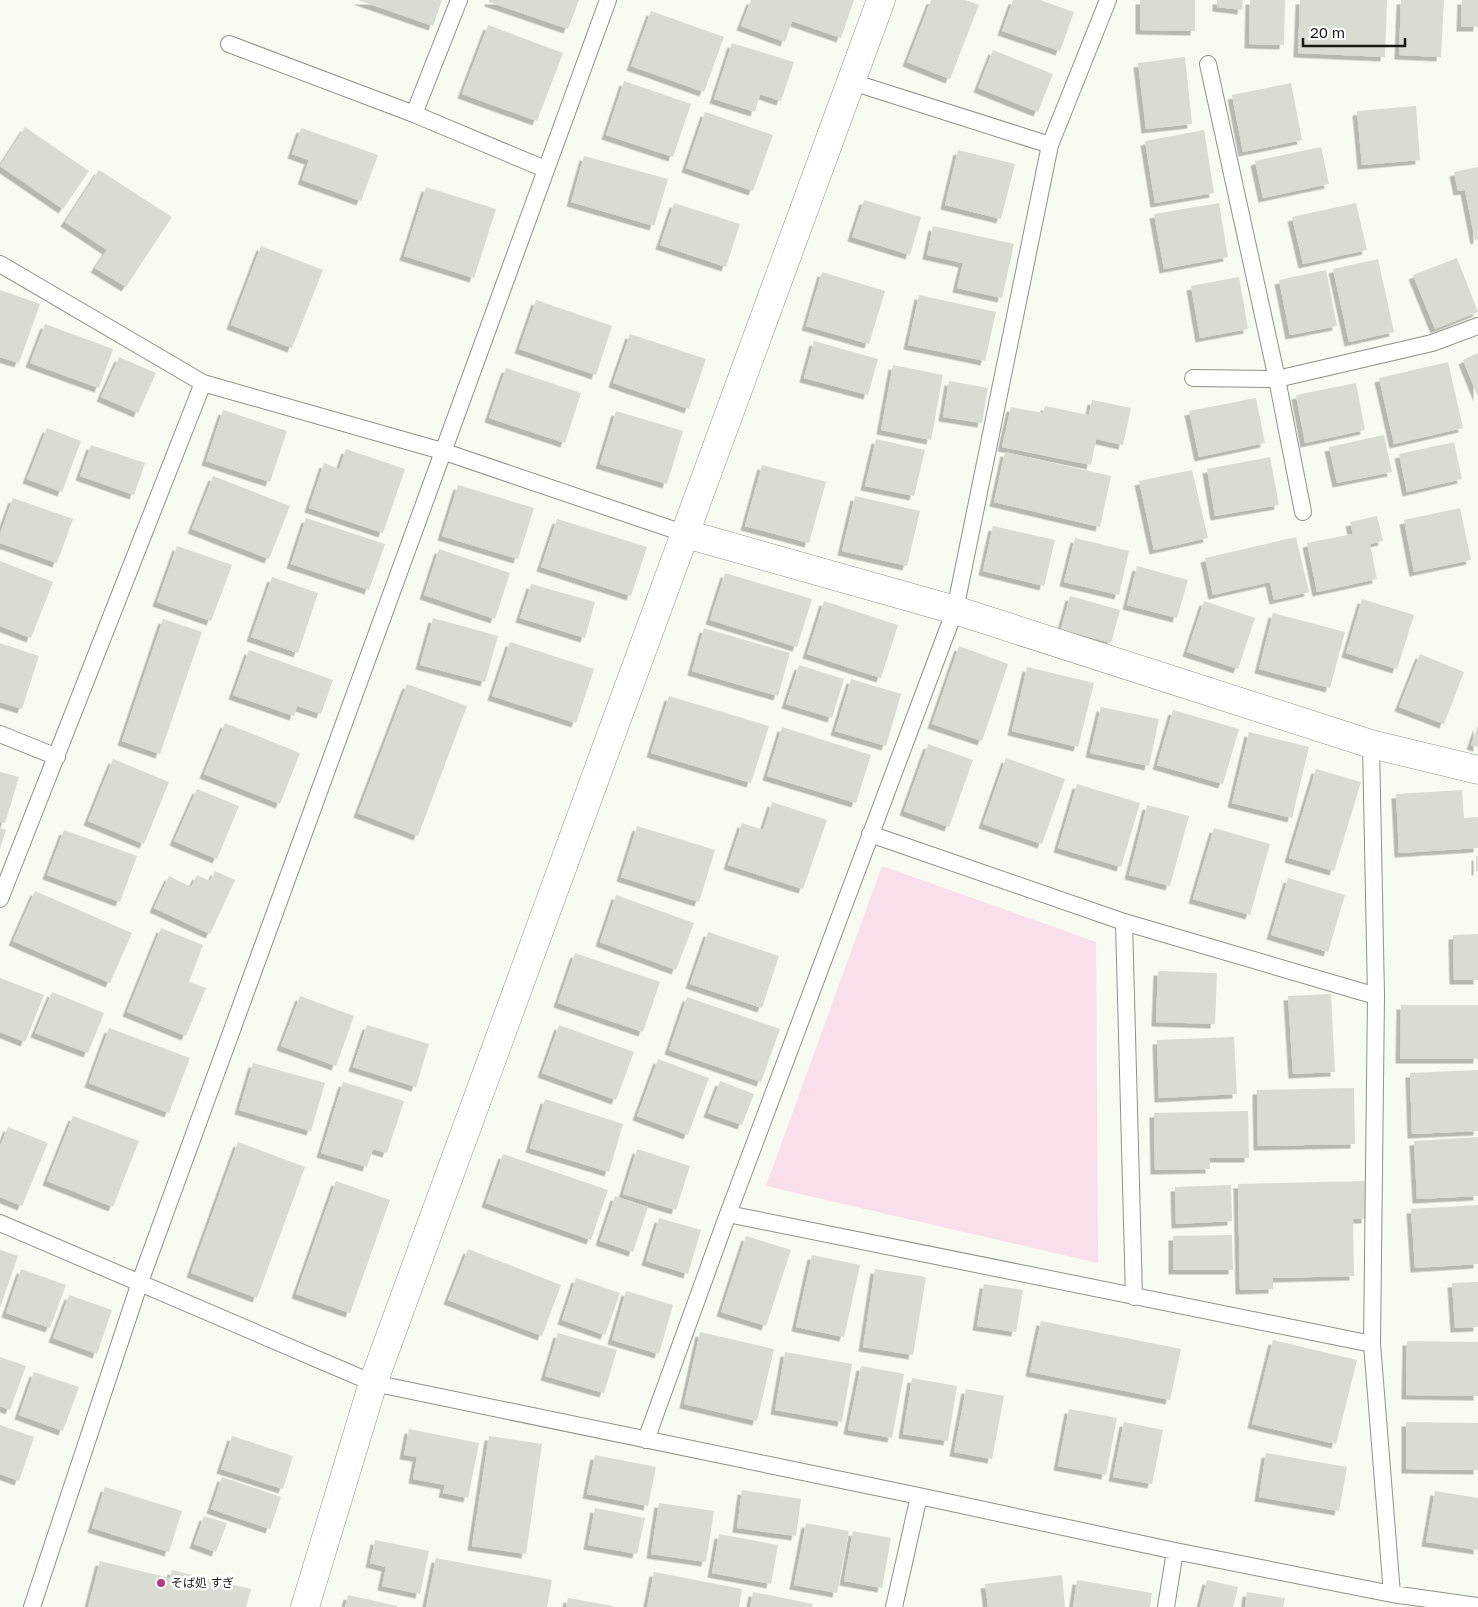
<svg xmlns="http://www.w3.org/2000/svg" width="1478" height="1607" viewBox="0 0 1478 1607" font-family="'Golos Text','Noto Sans JP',sans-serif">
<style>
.green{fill:#f9deeb}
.building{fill:#d8dcd2;filter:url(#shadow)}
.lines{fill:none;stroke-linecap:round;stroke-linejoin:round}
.lane-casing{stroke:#8f9288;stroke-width:18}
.street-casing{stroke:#8f9288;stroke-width:29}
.secondary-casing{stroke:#8f9288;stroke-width:29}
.lane{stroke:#fff;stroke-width:16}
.street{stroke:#fff;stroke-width:28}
.secondary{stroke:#fff;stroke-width:28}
.poi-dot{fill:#b63784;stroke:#fff;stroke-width:2}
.labels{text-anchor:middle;stroke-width:5;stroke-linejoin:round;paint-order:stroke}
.poi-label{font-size:12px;fill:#191a16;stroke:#fff;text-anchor:start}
</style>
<defs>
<filter id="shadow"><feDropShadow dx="-4.5" dy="4.5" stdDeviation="0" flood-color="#0004"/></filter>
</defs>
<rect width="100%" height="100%" fill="#f8fbf1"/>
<!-- green -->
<path class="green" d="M882,866L1096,942L1098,1263L766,1186Z"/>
<!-- building -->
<path class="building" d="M358,0H442L433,26Z
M489,0H579L568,29L489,2Z
M751,0H854L841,38L792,21L785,42L741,26Z
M931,0H965L979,5L950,79L907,62Z
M1013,0H1040L1074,12L1060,51L1002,31Z
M1140,0H1195V31L1140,30Z
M1217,0H1243L1242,10L1217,7Z
M1250,0H1285L1284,45L1249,44Z
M1300,0H1387L1385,57L1298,53Z
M1401,0H1444L1441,57L1399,55Z
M1462,0H1478V27H1461Z
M651,11L724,37L704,92L631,66Z
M488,25L563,53L537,121L462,94Z
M732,43L794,62L781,101L760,94L755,112L714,99Z
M993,50L1053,74L1038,112L978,88Z
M1185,57L1192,124L1146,129L1138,63Z
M624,81L691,104L673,157L606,135Z
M1291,83L1302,140L1243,152L1232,95Z
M1416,106L1420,160L1362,165L1357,111Z
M705,112L773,135L753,191L686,168Z
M25,127L89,171L63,209L0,166Z
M301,128L378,155L361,201L302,180L309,160L292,154Z
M1204,130L1214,193L1155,203L1145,141Z
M1321,147L1329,184L1263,198L1255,161Z
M958,150L1015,164L1001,219L945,205Z
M584,156L668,179L654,226L571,202Z
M1478,167V239L1475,240L1465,190L1458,191L1454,172Z
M99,170L172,217L126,287L95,268L107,250L65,222Z
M426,187L496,209L474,278L404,256Z
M864,200L921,217L910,255L852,237Z
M674,203L740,224L726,267L660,245Z
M1219,203L1228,257L1164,269L1154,214Z
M1356,203L1367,250L1303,264L1292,217Z
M933,226L1014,244L1002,298L957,288L963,263L927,255Z
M261,246L323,270L292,348L231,325Z
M1457,258L1478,312L1435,329L1413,275Z
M1378,259L1394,332L1349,342L1333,269Z
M1326,270L1337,326L1290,335L1279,280Z
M822,272L885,291L869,344L806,326Z
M1239,277L1248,329L1200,338L1191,286Z
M0,290L40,304L19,363L0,357Z
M919,295L996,312L985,361L908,345Z
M536,300L612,326L596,375L519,349Z
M45,324L113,349L99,388L30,363Z
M630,334L706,359L689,409L613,383Z
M814,341L878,359L868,395L804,378Z
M1478,353V397L1463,360Z
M119,357L156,373L138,413L101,397Z
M1448,362L1463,428L1394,444L1379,378Z
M893,365L943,375L931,440L881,430Z
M506,368L581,393L565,443L489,418Z
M949,381L988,388L982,423L943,417Z
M1356,383L1365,430L1305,443L1296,395Z
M1256,398L1265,443L1199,457L1189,411Z
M1092,400L1131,408L1123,445L1096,439L1091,465L1002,447L1011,407L1043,413L1045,406L1089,415Z
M223,410L287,431L270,482L206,461Z
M616,411L683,431L667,484L600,464Z
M47,428L81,441L62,492L27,479Z
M1384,435L1392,472L1337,483L1329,447Z
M876,439L925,450L914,496L865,486Z
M1454,442L1462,479L1407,492L1399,454Z
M91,445L145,463L134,495L80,476Z
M346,449L405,469L383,533L309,508L324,463L339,469Z
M1005,452L1111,476L1100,527L994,502Z
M1270,457L1279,505L1215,516L1207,469Z
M762,465L826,482L809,543L745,526Z
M1192,470L1208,538L1154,550L1139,481Z
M213,476L290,506L269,559L192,529Z
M458,485L534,508L518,559L442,536Z
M855,496L920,511L907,566L842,551Z
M13,498L73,519L57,563L0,543V534Z
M1460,508L1471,560L1414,572L1404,520Z
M1377,516L1383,541L1370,544L1377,579L1317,592L1307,543L1353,534L1350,522Z
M306,518L385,544L369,590L291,564Z
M557,519L647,547L631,596L541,567Z
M993,526L1055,540L1044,586L983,571Z
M1296,537L1309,592L1274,600L1270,582L1213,595L1205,558Z
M1075,538L1129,551L1119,595L1064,582Z
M177,546L232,565L211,621L157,602Z
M439,549L510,573L495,619L424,595Z
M0,561L53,582L31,638L0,626Z
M1137,566L1188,580L1177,618L1127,605Z
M725,573L812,599L797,647L710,620Z
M272,577L318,593L298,653L251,637Z
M531,584L595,602L585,638L520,618Z
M1070,596L1120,610L1111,643L1061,629Z
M1362,599L1414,615L1397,669L1346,653Z
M824,601L898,625L881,678L807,654Z
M1204,601L1255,618L1238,669L1187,652Z
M1273,613L1345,632L1330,688L1259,669Z
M433,618L498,636L485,682L420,665Z
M163,619L202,632L160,754L122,741Z
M704,628L790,653L778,696L692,671Z
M510,642L594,669L576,723L492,696Z
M0,643L39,656L22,709L0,702Z
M959,646L1008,664L982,741L932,724Z
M249,650L333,680L321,714L297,706L294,716L233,695Z
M1420,654L1464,672L1444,724L1399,707Z
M799,665L844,679L832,718L786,704Z
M1027,667L1094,683L1078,747L1012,731Z
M851,679L901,694L886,746L835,731Z
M407,684L467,706L418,836L358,813Z
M669,696L769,726L751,783L651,753Z
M1101,707L1159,719L1149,766L1090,753Z
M1173,710L1239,729L1223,784L1157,765Z
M225,723L300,753L280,804L204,774Z
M1478,725V747L1471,745Z
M782,727L871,755L856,803L767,776Z
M1249,732L1309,747L1292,818L1232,803Z
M928,744L973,760L949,827L904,811Z
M1006,758L1065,779L1042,844L983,824Z
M113,759L169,782L144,844L88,821Z
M1316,769L1361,782L1334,871L1289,858Z
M0,772L19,777L5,823L0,822Z
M1077,784L1140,803L1121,867L1058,848Z
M197,789L239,806L217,859L174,841Z
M1462,790L1464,818L1478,817V848L1399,853L1396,794Z
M772,802L827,820L803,889L728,865L742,823L763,830Z
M1147,805L1189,816L1170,886L1129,875Z
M637,826L715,850L699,902L621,877Z
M0,828L6,830L0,849Z
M1214,828L1270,844L1250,915L1193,899Z
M64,830L137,856L120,902L47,875Z
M1476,856H1478V871H1476Z
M215,871L235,880L210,934L154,908L169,876L191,887L197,875L210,881Z
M1288,878L1345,895L1328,952L1271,935Z
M35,891L132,933L110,983L13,941Z
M616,895L694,923L676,970L600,942Z
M161,928L203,945L189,982L206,988L186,1036L127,1012Z
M708,932L779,956L762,1008L690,984Z
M1478,934V980H1454L1453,935Z
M575,953L660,982L643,1032L558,1003Z
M1158,971L1217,973L1215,1024L1156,1022Z
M0,978L44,995L25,1042L0,1032Z
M52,992L104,1013L88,1053L35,1033Z
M1331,994L1335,1072L1293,1074L1288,996Z
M300,996L354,1016L336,1066L281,1046Z
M687,997L780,1029L761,1082L669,1050Z
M1401,1005H1478V1059H1400Z
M367,1025L429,1044L416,1087L353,1067Z
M559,1025L634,1052L616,1100L542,1073Z
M109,1028L190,1058L169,1113L89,1083Z
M1234,1037L1237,1094L1159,1098L1157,1040Z
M658,1059L709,1078L688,1135L637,1116Z
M253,1063L325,1083L311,1131L239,1110Z
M1478,1070V1131L1412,1134L1410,1073Z
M720,1081L754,1094L742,1125L708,1113Z
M343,1082L404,1101L387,1153L373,1149L367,1167L321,1153Z
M1354,1088L1355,1144L1258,1146L1257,1090Z
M545,1099L623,1124L609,1172L530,1148Z
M1248,1111L1249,1158H1210V1169L1155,1170L1154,1113Z
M73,1116L139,1141L113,1207L47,1181Z
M8,1127L48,1143L22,1206L0,1197V1146Z
M1478,1137V1196L1417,1199L1414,1141Z
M238,1142L305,1167L257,1298L191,1273Z
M637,1149L690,1166L676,1210L623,1194Z
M503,1154L608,1190L591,1240L486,1203Z
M336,1181L390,1200L350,1313L296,1294Z
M1366,1181V1219H1353L1354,1276L1273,1278V1289L1240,1290L1238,1184Z
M1231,1185L1232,1221L1176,1224L1175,1187Z
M615,1196L648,1207L633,1252L600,1241Z
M1478,1205V1264L1415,1268L1411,1209Z
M659,1218L701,1230L688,1274L646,1261Z
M1232,1235L1233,1270H1173V1236Z
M746,1236L791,1250L766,1326L721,1312Z
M468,1249L561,1285L542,1336L448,1300Z
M0,1250L18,1256L0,1308Z
M812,1255L860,1265L844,1337L796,1327Z
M21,1269L66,1285L50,1328L6,1313Z
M875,1269L926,1277L913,1355L863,1347Z
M576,1278L620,1293L605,1335L562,1320Z
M1478,1282V1327L1455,1328L1452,1283Z
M984,1284L1023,1290L1016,1332L977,1326Z
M626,1291L673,1305L659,1354L612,1340Z
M69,1295L112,1310L97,1354L53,1338Z
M1041,1321L1181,1349L1170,1400L1030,1372Z
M700,1332L774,1349L757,1421L684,1404Z
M558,1333L617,1350L604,1393L545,1376Z
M1273,1340L1357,1360L1336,1444L1252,1424Z
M1407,1341L1478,1342V1396L1406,1395Z
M785,1352L852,1364L842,1422L775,1410Z
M0,1357L26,1366L10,1410L0,1406Z
M861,1366L904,1374L892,1438L848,1430Z
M34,1372L79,1387L63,1431L19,1415Z
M912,1378L957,1386L948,1441L903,1434Z
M966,1389L1004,1396L992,1459L954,1452Z
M1069,1409L1117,1418L1106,1475L1058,1466Z
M1124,1422L1163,1430L1152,1484L1113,1477Z
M1406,1422L1478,1423V1470L1406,1469Z
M0,1425L34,1437L19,1481L0,1474Z
M409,1429L479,1443L468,1498L443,1493L445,1485L413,1479L417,1457L404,1455Z
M232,1436L293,1456L283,1489L221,1469Z
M489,1436L542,1444L526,1554L472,1546Z
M1266,1453L1347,1467L1339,1511L1259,1497Z
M595,1455L656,1467L648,1506L587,1494Z
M222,1477L281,1497L270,1529L211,1509Z
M105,1487L182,1511L169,1552L92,1528Z
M742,1490L801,1499L796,1536L737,1528Z
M1435,1491L1478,1498V1550L1426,1542Z
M659,1503L714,1511L706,1562L651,1554Z
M595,1508L645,1518L637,1554L588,1545Z
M204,1516L227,1523L216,1552L194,1544Z
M806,1523L849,1531L837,1593L794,1585Z
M853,1531L891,1538L882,1588L844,1581Z
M719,1534L778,1545L771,1584L712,1573Z
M375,1540L429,1551L420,1594L382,1586L386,1567L370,1563Z
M436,1558L552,1580L547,1607H426Z
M100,1561L170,1578L172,1570L251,1589L246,1607H88Z
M654,1572L742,1589L739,1607H647Z
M1062,1575L1065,1607H988L985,1584Z
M1077,1580L1152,1593L1150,1607H1073Z
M1207,1580L1238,1587L1233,1607H1200Z
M753,1592L813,1604L812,1607H750Z
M1247,1592L1285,1598L1283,1607H1245Z
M348,1595L397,1606V1607H345Z
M568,1598L613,1606V1607H566Z"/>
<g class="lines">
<defs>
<path id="lane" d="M229,44L414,114L545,169
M1208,64L1277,379L1303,512
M852,82L1050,145
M414,114L459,0
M0,264L203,383L442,451L686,534
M1193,378L1277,379L1432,343L1478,326
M0,734L57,757
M1371,744L1376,996L1372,1344L1392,1594
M870,834L1124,922L1376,996
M0,899L203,383
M1124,922L1134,1297
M728,1214L1372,1344
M0,1223L373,1383L919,1496L1175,1551L1392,1594L1478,1606
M646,1440L728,1214L955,610L1050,145L1108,0
M32,1607L140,1282L608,0
M894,1607L919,1496
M1166,1607L1175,1551"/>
<path id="street" d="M686,534L955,610L1371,744L1478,770"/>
<path id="secondary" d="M305,1607L373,1383L881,0"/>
</defs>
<!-- lane casing -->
<use href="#lane" class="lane-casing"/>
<!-- street casing -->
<use href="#street" class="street-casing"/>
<!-- secondary casing -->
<use href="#secondary" class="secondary-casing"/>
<!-- lane -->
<use href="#lane" class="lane"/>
<!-- street -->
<use href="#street" class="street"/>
<!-- secondary -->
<use href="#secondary" class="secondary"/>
</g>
<!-- markers -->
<circle class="poi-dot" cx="161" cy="1583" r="5"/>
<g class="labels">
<!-- poi labels -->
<g class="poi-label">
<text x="171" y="1587">そば処 すぎ</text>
</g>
</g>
<!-- scale -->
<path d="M1303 38v8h102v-8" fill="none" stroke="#191a16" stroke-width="2.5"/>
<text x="1310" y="38" font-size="15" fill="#191a16" stroke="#ffffff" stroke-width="4" paint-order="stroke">20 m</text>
</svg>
